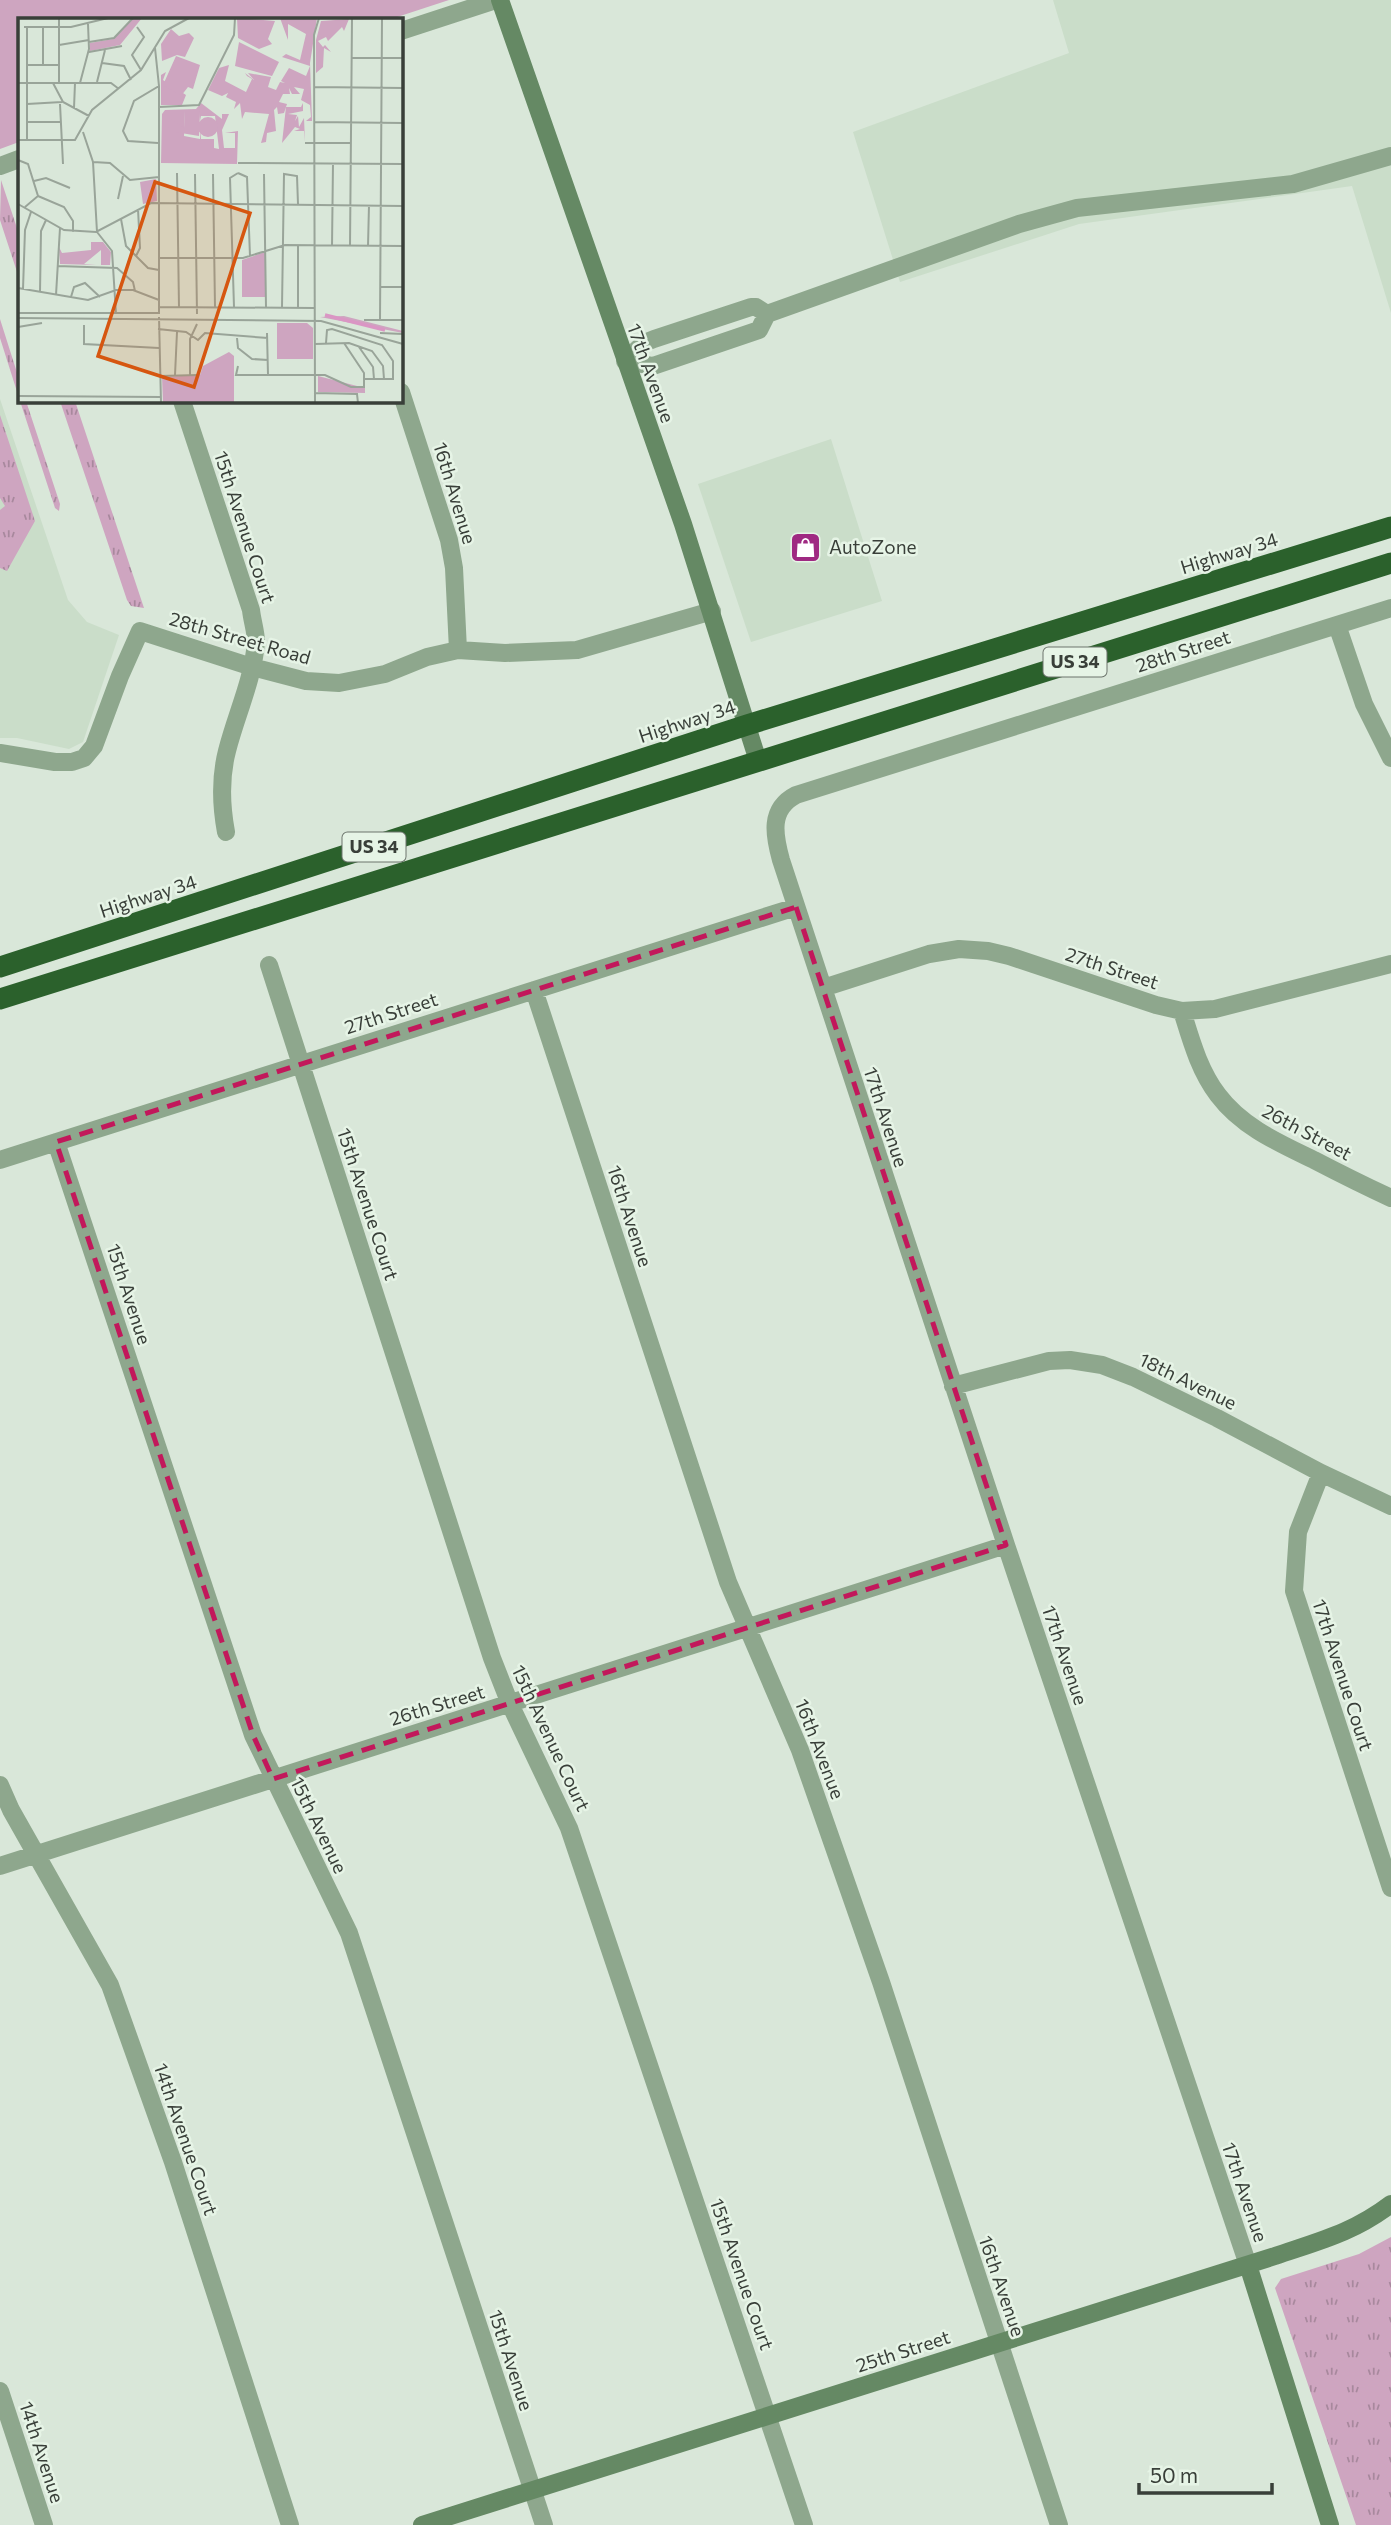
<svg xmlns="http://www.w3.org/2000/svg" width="1391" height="2525" viewBox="0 0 1391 2525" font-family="Commissioner,sans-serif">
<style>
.built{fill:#caddc9}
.grass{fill:url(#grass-tufts)}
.pitch{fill:#cea5c0}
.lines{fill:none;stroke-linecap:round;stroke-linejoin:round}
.street{stroke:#8ea78d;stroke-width:18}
.secondary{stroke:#658964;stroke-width:18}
.highway{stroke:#2b612c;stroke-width:21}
.marked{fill:none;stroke:#c2185b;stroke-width:5;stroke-dasharray:14 9;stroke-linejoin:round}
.labels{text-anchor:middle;stroke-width:5;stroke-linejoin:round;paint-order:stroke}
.shield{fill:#e6f4e6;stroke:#6d756d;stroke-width:2}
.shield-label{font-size:18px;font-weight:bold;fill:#393f39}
.street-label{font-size:19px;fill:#393f39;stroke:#e6f4e6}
.poi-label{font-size:19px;fill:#393f39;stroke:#e6f4e6;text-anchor:start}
.inset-river{fill:none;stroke:#da96c4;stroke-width:3.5}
.inset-road{fill:none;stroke:#99a499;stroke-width:2}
.view{fill:#d65610;fill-opacity:0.15;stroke:#d65610;stroke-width:3.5}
.inset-edge{fill:none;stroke:#393f39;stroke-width:3.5}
</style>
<defs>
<pattern id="grass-tufts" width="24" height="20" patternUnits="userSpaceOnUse" patternTransform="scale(1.75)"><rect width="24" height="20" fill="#cea5c0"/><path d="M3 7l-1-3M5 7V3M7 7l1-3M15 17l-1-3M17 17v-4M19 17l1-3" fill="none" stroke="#a8889d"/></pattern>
</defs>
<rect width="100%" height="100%" fill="#d9e7d9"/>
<!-- built -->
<path class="built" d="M1053,0H1391V313L1352,186L1079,224L900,282L853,132L1069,53Z
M0,399L68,600L87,622L119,635L83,742L69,749L17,738H0Z
M831,439L882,601L751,642L698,484Z"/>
<!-- grass -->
<path class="grass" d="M1,180L19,234V278L0,220Z
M0,319L19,379V398L0,338Z
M20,401H26L60,504L59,511L55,508Z
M60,401H75L144,608L131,606L127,600Z
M0,415L35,521L7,571L0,568V510L5,506L0,498Z
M1391,2237V2525H1356L1275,2288L1281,2279L1359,2254Z"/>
<!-- pitch -->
<path class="pitch" d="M0,0H449L391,19H19V142L0,149Z"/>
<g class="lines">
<!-- street -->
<path class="street" d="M401,31L496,0
M0,166L19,159
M767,314L1019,224L1077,208L1293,184L1391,156
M625,361L653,366L759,330L767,314
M625,361L644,343L654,339L751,307H756L767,314
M401,392L449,540L454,568L458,650
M182,401L251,610C252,620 256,632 256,642C253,680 236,715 227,751C220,778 221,805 226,832
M1337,625L1364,704L1391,758
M0,753L55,762H72L84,758L94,746L120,676L140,631L252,667L306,681L339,683L385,674L427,657L458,650L505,653L577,650L712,611
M269,965L492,1658L510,1704L569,1828L804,2525
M823,988L929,954L959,949L988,951L1009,956L1156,1005L1182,1011L1215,1009L1391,964
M534,990L728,1582L800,1750L881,1982L1059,2525
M1182,1011C1191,1040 1199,1070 1218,1095C1242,1127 1279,1143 1314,1160C1339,1173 1365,1186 1391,1198
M56,1142L253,1735L349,1933L544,2525
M0,1160L796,907
M953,1386L1049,1361L1070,1360L1102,1365L1133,1377L1217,1418L1321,1473L1391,1506
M1321,1473L1298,1532L1294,1591L1391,1888
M0,1785L11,1810L110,1985L173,2162L290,2525
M0,1866L1006,1545
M1248,2265L1006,1545L781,860C774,835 769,809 796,795L1391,608
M0,2391L44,2525"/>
<!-- secondary -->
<path class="secondary" d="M500,0L683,524L758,761
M1248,2265L1330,2525
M422,2525L1275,2256C1319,2241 1353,2233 1391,2204"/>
<!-- highway -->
<path class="highway" d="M0,967L747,725L1391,527
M0,999L1391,563"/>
</g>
<!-- marked area -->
<path class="marked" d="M796,907L1006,1545L273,1779L253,1735L56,1142Z"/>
<!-- icons -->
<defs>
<symbol id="shop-square" viewBox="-11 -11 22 22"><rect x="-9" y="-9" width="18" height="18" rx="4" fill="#9f2982" stroke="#e6f4e6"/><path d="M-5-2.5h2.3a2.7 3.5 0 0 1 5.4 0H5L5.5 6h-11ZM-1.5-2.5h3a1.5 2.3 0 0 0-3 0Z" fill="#fff"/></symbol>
</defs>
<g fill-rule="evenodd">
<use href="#shop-square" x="788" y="530" width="35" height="35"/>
</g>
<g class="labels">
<!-- shield labels -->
<g class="shield">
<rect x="1043.5" y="647.5" width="63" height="29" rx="5"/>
<rect x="342.5" y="832.5" width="63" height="29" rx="5"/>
</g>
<g class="shield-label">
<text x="1075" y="668">US 34</text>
<text x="374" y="853">US 34</text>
</g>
<!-- street labels -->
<g class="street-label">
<text transform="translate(651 373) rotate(70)" y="7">17th Avenue</text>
<text transform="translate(455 493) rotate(73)" y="7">16th Avenue</text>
<text transform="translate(245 527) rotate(72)" y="7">15th Avenue Court</text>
<text transform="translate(1229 553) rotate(-17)" y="7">Highway 34</text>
<text transform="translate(240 638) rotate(16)" y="7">28th Street Road</text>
<text transform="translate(1183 651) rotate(-18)" y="7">28th Street</text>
<text transform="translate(687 721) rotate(-18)" y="7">Highway 34</text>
<text transform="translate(148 896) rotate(-18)" y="7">Highway 34</text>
<text transform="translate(1112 968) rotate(18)" y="7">27th Street</text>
<text transform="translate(391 1013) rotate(-18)" y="7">27th Street</text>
<text transform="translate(886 1117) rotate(72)" y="7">17th Avenue</text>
<text transform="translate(1307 1132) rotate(28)" y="7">26th Street</text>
<text transform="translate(368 1204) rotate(72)" y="7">15th Avenue Court</text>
<text transform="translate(630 1216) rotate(72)" y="7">16th Avenue</text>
<text transform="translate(129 1294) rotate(72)" y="7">15th Avenue</text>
<text transform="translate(1188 1381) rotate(26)" y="7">18th Avenue</text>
<text transform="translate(1065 1655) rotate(71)" y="7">17th Avenue</text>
<text transform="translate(1343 1675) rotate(72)" y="7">17th Avenue Court</text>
<text transform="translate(437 1705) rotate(-17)" y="7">26th Street</text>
<text transform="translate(551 1738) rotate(65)" y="7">15th Avenue Court</text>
<text transform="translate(820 1749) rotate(69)" y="7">16th Avenue</text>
<text transform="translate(319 1825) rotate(64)" y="7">15th Avenue</text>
<text transform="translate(186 2139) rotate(71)" y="7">14th Avenue Court</text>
<text transform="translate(1245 2192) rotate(71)" y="7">17th Avenue</text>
<text transform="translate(742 2274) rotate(71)" y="7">15th Avenue Court</text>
<text transform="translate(1002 2286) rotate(71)" y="7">16th Avenue</text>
<text transform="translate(903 2351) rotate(-18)" y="7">25th Street</text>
<text transform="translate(511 2360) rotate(72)" y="7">15th Avenue</text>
<text transform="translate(42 2452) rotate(72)" y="7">14th Avenue</text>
</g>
<!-- poi labels -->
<g class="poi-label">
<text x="829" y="554">AutoZone</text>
</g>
</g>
<!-- overview -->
<g transform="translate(18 18)">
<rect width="385" height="385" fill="#d9e7d9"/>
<path d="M219,0L257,3L250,21L254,26L241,31L220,20ZM262,0H299L292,45L294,103H288L293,99L292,87L283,82L286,71L276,69L282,76H274L271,70L272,76H265L261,84L269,86L266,95L260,96L259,89L256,92L258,113L249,115L248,124L243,125L251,96L227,94L224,101L222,85L216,91L218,84L208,79L210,75L204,78L190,72L201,50L211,47L207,63L228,74L234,61L229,58L227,55L236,62L230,55L253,59L250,69L258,72L262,64L267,65L263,63L271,50L288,58L292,48L264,39L268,36L282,42L288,16L270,6V22ZM331,1L326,13L324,9L310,23L308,19L300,23L305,29L307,27L313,34L306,30L305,49L298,55V22L303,3ZM221,24L261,44L254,58L217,48ZM148,54L145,62L168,77L164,87H143V57ZM183,85L204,101V96H211L204,112L206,130H217V115H207L220,113L219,146L143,145L144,96L147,92L178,91ZM167,93H181L182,103L183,98H197L201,131L196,130V121H183V111L182,121L166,118ZM285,85V93L270,96L279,97L277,103L280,98L281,109L286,100L287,124L286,113H276L282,111L277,109L264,125L268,89H283ZM138,161L139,183L125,186L122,164ZM73,224H85L93,234L92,247H83V232L66,246L78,247L42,246L41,229L44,235L73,232ZM326,298L385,313V315L302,299ZM300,358L347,370V375L300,374Z" fill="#cea5c0" fill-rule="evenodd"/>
<path d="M259,305H289L295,310V341H259Z" fill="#cea5c0"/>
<path d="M115,0H124L102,27L72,33V25L95,21ZM153,11L161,18L171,15L176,20L167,39L159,37L144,43L143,26ZM247,234V279H224V242Z" fill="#cea5c0"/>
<path d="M158,38L182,47L175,71L170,69L163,78L145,67ZM167,93H182L181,118L151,113L150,100L166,110ZM180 109a10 10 0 1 1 20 0a10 10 0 1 1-20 0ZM211,334L216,338V385H145L144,359L182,357L185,348Z" fill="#cea5c0"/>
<path class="inset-river" d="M307,297L367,312"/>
<path class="inset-road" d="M41,0V65M6,9H53L90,0M119,9L126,19L114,37L123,52M71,24L96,20L115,0M41,27L71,22M71,34L104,28M334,40H385M84,45L106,48L113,62M9,47H41M25,47V9M79,64L87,32M0,65H93L101,71M35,65L45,84L71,98M62,65L71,31L70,6M296,69L385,70M9,86L44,84M42,86L45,146M141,89L181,87L216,17L217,0M56,90L57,65M9,104H42M297,104L385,105M65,114L75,144L79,214L94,233L98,296M0,122H57L74,92L123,52L147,13L171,0M9,122V9M140,125L110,123L105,113L116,83L141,68M287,125H333M0,142L10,146L20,178L7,189M75,144L92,145L112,162L141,159M220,145L385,146M159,155L161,289M220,155L229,159L232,238M177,156L179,296M195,156L197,289M246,156L248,289M16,163L28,160L52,170M20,178L46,189L55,203V214M100,181L105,158M0,186L46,212L78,214L133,185L385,188M103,201L108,228L130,250L141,252M280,227V289M314,228L315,145M332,228L334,0M350,228L351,187M118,238L122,230L120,191M141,240H225L267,227L385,228M39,248L99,250L115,264L117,273M362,269H385M0,270L70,282L98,272H115L141,282M5,271L7,212L13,194M22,274L23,213L28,202M38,277L42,210M53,279L56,269L67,265L82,279M141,289L296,290M216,289L212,160L220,155M264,289L266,156L279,158L280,186M0,295H141V68L137,30M141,299L143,385M0,300L303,303L385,326M346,302H385M362,302L364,0M66,307V326L141,330M0,309L24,305M140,311L168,314L180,322L187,315L250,320M249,315L250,357M362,315L385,316M219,320L220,330L234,341L250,342M308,325L309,312L314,311L364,327L375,343V361H346M297,326L331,325L354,333L365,348L366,361M341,329L355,349L356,361M220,348L218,357H307L333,369H346V355L326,325M157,357L159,314M172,357V321L179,306M142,358L180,357M297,375L339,376L340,385M0,378L143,379M297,385L296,17L301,0"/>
<path class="view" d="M137,164L232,195L176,369L80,338Z"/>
<rect width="385" height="385" class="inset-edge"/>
</g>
<!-- scale -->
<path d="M1139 2483v10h133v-10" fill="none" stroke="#393f39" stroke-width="3.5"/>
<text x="1150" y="2483" font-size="21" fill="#393f39" stroke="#e6f4e6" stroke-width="5" paint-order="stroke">50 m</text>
</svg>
